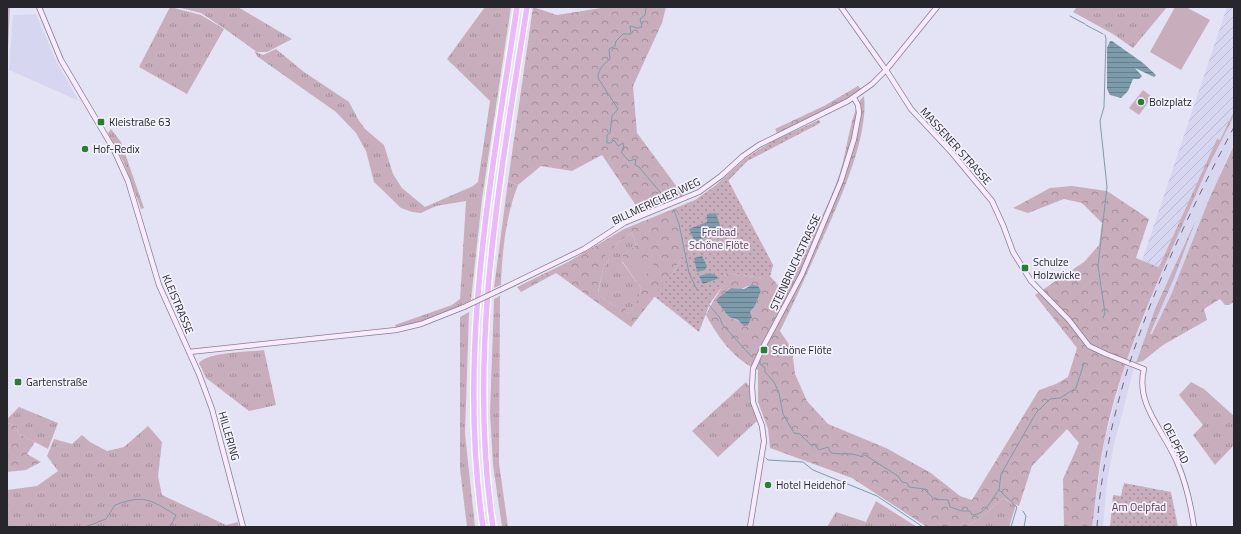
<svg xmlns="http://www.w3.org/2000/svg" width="1241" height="534" viewBox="0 0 1241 534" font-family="'Titillium Web',sans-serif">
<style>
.built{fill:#d7d6f0}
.industrial{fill:url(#industrial-furrows)}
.grass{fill:url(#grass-tufts)}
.forest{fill:url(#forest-crowns);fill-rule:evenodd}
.park{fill:url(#park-dots)}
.pitch{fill:#c8aebc}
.water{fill:url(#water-rules)}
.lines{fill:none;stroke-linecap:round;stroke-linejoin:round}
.stream{stroke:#7c9bab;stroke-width:1}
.secondary-casing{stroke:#828192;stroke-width:6}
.highway-casing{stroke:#fff;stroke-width:8}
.secondary{stroke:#f9eafe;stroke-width:4.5}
.highway{stroke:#eab8fc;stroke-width:5.5}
.rail{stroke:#696873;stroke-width:1;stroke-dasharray:7 7;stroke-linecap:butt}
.secondary-bridge-casing{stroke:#828192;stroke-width:6;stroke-linecap:butt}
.secondary-bridge{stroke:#f9eafe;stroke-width:4.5}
.poi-dot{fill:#258030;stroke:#f2f1fd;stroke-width:1.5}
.labels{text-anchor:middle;stroke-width:3.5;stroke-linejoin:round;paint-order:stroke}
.poi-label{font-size:11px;fill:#27262d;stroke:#f2f1fd;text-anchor:start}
.street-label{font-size:11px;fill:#27262d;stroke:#f2f1fd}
.park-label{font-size:11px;fill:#61354e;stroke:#f2f1fd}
</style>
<defs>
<pattern id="industrial-furrows" width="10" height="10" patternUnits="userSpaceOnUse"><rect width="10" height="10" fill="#d7d6f0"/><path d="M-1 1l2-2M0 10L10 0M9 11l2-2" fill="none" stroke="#b9b8ce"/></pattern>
<pattern id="grass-tufts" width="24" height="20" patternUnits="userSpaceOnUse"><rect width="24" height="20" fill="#c8aebc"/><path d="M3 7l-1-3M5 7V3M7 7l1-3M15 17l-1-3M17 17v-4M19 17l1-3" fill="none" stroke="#a28d99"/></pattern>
<pattern id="forest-crowns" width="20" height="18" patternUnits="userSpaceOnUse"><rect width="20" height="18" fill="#c8aebc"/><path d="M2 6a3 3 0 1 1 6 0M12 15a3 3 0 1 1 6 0" fill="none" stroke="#a28d99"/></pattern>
<pattern id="park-dots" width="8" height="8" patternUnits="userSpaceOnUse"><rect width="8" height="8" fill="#c8aebc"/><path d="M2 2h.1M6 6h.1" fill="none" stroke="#a28d99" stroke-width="1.8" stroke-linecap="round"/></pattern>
<pattern id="water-rules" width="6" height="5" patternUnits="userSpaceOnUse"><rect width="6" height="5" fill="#7c9bab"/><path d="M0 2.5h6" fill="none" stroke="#667e8c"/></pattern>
</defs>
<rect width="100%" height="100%" fill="#e4e3f6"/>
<!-- built -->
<path class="built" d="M36,14L57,63L79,101L9,70L13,15Z
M1234,116V145L1229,153L1171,295L1152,334H1150L1175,276L1197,218H1196L1155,309L1136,363L1127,360L1163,269L1208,167Z
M1125,365L1134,368L1114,445L1107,482L1103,527H1092L1104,443Z"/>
<!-- industrial -->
<path class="industrial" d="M1227,7H1234V111L1220,140L1217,139L1159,267L1142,261Z"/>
<!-- grass -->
<path class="grass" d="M170,7L201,15L224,29L187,94L139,67Z
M177,7H238L292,39L267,52H257L225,29L201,13Z
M485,7H511L482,199L471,300C447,313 423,322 396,329L395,325L452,305L460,299L466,201L436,206L421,213L412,212L401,208L374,182L366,151L356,133L336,112L258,57L254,51L263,55L276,49L304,72L349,102L358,119L365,129L384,145L393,174L402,188L425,207L473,186L478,182L490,101L447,59Z
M1077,7H1167L1133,48L1113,34L1073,12Z
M1234,111V116L1208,167L1163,269L1159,267L1217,139L1220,140Z
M111,129L121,142L144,208L141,209L124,163L108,133Z
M508,181L518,185C506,215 502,252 501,285L494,288Z
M632,233L636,245L623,255L622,262L641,288C640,295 635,311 628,313L606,301L598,293L603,269L609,259L604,255C613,248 622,238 632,233Z
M500,296L499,463L508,527H502L493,465L490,413L494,299Z
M469,312L465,434L475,527H467L460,469V317Z
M264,350L276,405L249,411L206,378L199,363C208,352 249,352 264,350Z
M746,382L749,386L752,405L757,421L718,457L692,431Z
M1191,382L1204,389L1234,416V445L1215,465L1193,435L1203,425L1179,395Z
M19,407L58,423L48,449L18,433L17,426L7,423V419Z
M148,426L162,442L158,476L162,495L226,525L238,522L239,527H7V490L37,486L58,471L47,456L54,439L72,444L82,435L90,442L107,451L124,447Z
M1003,498L1016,505L1009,527H965L982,517Z
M876,501L917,527H827L836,512L866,522Z"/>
<!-- forest -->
<path class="forest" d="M7,7H10L7,68Z
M533,7L557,15L607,7H666L662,23L633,86L637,133L686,199L651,212L639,210L602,155L572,171L541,166L518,185L508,181Z
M858,86L861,89C835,108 806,120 777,133L775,129L824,106Z
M864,96C869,137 839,202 822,240C808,271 795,301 780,331L792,349L795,374L807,401L828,424L886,448L931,473L960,496L972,500L1039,390L1056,384L1068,377L1077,348L1035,295L1084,262L1099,245L1102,223L1082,203L1064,199L1028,213L1013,208L1050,188L1072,186L1107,191L1149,219L1136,258L1163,269C1139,325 1116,382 1104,442C1098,470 1096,499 1092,527H1064L1063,479L1079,443L1067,429L1032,466L1019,506L1003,498L982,517L965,527H927L852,478L770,448L768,429L758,402V370C734,360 718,337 706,315C712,300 725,288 726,273L763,278L678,212L686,250L673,273L631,327L556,273L521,292L517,287L568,262L624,229L695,200L715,186L745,159L771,142L819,120L820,123L747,161L728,181L773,265L770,276L782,290C804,248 831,208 843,162C847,147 853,104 864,96ZM632,233L636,245L623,255L622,261L641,288C640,295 634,311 628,313L625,308C614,307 604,301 598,292L603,269L609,259L605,255C613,248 622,238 632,233ZM748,286L761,291L755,306L750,312L752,317L748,325L729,317L717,302L730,288L741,289Z
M1234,145V302L1229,305H1225L1220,299L1204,309L1207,320L1163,345L1143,361L1136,363L1155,309L1197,217L1175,276L1150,334H1152L1171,295L1210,197Z
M7,423L17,426L18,433L35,442L27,454L41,462L26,470L7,472Z"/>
<!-- park -->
<path class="park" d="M819,120L820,123L747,161L728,180L773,265L770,276L763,278L726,273L725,283L710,303L699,332L654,296L673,273L686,250L677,209L696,200L715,186L745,159L771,142Z
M1124,483L1171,492L1178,527H1110L1113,495L1121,496Z"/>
<!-- pitch -->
<path class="pitch" d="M1175,7H1186L1210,20L1181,70L1150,52Z
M1143,90L1152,97L1139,115L1129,108Z
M639,255L643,261L648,257L656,268L639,278L629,262Z"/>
<!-- water -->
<path class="water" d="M1110,41H1112L1143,63L1156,75L1154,77L1135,68L1142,76L1139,79H1133L1128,91L1121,98L1110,95L1107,89V48Z
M716,213L722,231L695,242L689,229L707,222V214Z
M702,256L707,266L705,270L697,272L694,258Z
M710,273L717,276V279L703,284L699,276Z
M752,285L758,286L761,291L755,306L750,312L752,317L748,325L744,326L738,320L729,317L717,302V299L731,288L744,289Z"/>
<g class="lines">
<!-- stream -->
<path class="stream" d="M646,7L645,15L640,19L642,27L638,28L630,26L631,34H623L616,41L615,46L609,49L610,59C604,64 598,69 598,78L618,109L612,116L610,133L607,135V143H611L614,140L618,146L623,143L624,149L621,152L629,161L636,159L635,165L639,167L666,199L670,201
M1070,16L1085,24
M1086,25L1103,34
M674,210L679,224L689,273L697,290
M709,305L720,318L722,324L752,357
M1103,318L1105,313L1098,266L1107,187L1100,121L1104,107L1106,39L1105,35
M760,360V364L765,368V372L774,382L779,393L783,414L794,433L800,434L811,445L814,444L819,450L828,447L831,453C842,455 852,452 862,457L865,455L898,476L902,482L907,483L909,487L924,489L934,499L948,500L950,507L962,511H970L972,515C986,515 992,498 999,490L1017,507L1011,527
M766,458L768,460L803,462L813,470L877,496L923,527
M999,490L1001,474L1036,413L1050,399L1060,398L1076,388L1084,363
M1023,511L1026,516L1024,527
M85,527L106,519L115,505C145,494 150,500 176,515L170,527"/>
<defs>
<path id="secondary" d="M39,7L61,60L113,148L128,181L159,285L199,374L212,409L243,527
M841,7L888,73L911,109L952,153L992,201L1003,225L1013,252L1031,281L1069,320L1089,346L1106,354L1144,369C1135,404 1164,431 1177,462C1186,483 1191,505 1194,527
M502,289L584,249L624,223L699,192L721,176L743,156L759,145L848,101L872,84L886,70L937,7
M189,352L396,330L421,324L464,307
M750,527L764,441L762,426L753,402L752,387L753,369L762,349L802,274L841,181L854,139L859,113L858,105L854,98"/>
<path id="highway" d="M483,527C457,353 491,179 517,7
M493,527C467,354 500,178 527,7"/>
</defs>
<!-- secondary casing -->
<use href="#secondary" class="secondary-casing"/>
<!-- highway casing -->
<use href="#highway" class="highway-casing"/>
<!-- secondary -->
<use href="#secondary" class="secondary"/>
<!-- highway -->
<use href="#highway" class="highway"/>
<!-- rail -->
<path class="rail" d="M1097,527C1107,383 1168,253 1234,127"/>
<defs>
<path id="secondary-bridge" d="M464,307L502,289"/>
</defs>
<!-- secondary-bridge casing -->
<use href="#secondary-bridge" class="secondary-bridge-casing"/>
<!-- secondary-bridge -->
<use href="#secondary-bridge" class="secondary-bridge"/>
</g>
<!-- markers -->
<g class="poi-dot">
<circle cx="1141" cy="102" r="4"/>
<rect x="97" y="118" width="8" height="8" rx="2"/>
<circle cx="85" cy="149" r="4"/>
<rect x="1021" y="264" width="8" height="8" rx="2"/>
<rect x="760" y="346" width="8" height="8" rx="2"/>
<rect x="14" y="378" width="8" height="8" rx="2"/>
<circle cx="768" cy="485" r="4"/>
</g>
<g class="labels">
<!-- poi labels -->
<g class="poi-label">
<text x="1149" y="106">Bolzplatz</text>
<text x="109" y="126">Kleistraße 63</text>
<text x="93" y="153">Hof-Redix</text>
<text x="1033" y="266">Schulze<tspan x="1033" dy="13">Holzwicke</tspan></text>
<text x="772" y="354">Schöne Flöte</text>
<text x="26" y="386">Gartenstraße</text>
<text x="776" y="489">Hotel Heidehof</text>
</g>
<!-- street labels -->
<g class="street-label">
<text transform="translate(956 146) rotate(48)" y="4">MASSENER STRASSE</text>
<text transform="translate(656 201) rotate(-25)" y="4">BILLMERICHER WEG</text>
<text transform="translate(795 262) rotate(-65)" y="4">STEINBRUCHSTRASSE</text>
<text transform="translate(178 304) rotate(67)" y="4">KLEISTRASSE</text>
<text transform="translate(229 436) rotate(74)" y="4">HILLERING</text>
<text transform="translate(1176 443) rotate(63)" y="4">OELPFAD</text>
</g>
<!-- park labels -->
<g class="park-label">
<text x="719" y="236">Freibad<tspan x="719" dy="13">Schöne Flöte</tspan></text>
<text x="1139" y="511">Am Oelpfad</text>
</g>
</g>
<!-- border -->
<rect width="1241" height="534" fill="none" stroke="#27262d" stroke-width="16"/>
</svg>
